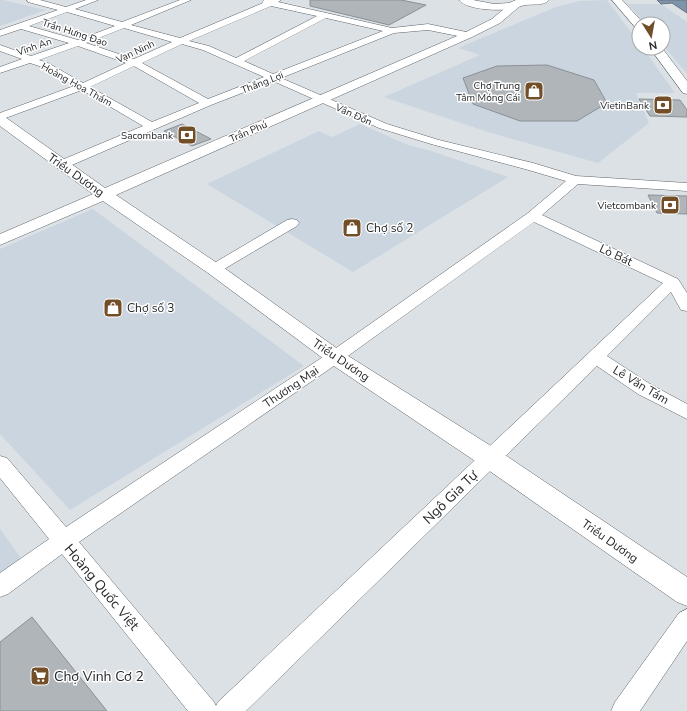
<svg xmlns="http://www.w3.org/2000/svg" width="687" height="711" viewBox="0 0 687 711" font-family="'Nunito Sans',sans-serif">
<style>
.built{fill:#cad5df}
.water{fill:#7e94aa;stroke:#647484}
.building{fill:#b0b5ba;stroke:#8b9095}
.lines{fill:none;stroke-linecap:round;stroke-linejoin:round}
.minor-casing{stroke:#5f6468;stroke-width:1}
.tertiary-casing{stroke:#5f6468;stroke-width:1}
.secondary-casing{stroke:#5f6468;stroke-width:1}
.minor{fill:#fff;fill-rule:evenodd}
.tertiary{fill:#fff;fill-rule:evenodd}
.secondary{fill:#fff;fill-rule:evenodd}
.labels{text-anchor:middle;stroke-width:3;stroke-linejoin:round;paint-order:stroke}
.far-street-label{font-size:10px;fill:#26282a;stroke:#fff}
.far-poi-label{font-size:10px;fill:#26282a;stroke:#fff;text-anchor:end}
.street-label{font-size:12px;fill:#26282a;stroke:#fff}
.poi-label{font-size:12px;fill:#26282a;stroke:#fff;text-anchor:start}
.near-street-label{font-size:14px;fill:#26282a;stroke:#fff}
.near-poi-label{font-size:14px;fill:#26282a;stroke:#fff;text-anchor:start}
</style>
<rect width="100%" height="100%" fill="#dce1e6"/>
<!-- built -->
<path class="built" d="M0,0H3L46,10L0,26Z
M607,0L639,43V48H643L675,93H636L649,123L598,163L488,132L384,97L480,55L458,48L556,7L579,1Z
M628,4H661L687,22V74L663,45V24H645Z
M360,124L408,145L428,150L508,177L353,272L207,184L319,131L332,137Z
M93,209L304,366L70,510L0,434V249Z
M0,529L26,565L0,583Z"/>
<!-- water -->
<path class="water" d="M657,0H687V13L672,3L661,4Z"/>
<!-- building -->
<path class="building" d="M310,0H401L426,5L389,25L310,6Z
M547,65L594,80L607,103L577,121H520L473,104L463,78L497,66Z
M639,99L680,100L687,110V117L650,116Z
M182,124L211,139L192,146L164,131Z
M648,195L687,196V214L657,213Z
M32,617L107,711H0V642Z"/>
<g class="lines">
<defs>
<path id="minor" d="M27,0H40L66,7L86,0H98L75,9L122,22L180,0H191L131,25L180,38L263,3L262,2L264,0H281L278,2L392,28L428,24L471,33L472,35L471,37L468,38L428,30L394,33L281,78L387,124L439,140L533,163L576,176L687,183V191L578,184L542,215L678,279L687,293V311L681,310L671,292L607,356L650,384L687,404V419L638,394L597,366L246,711H188L62,554L8,594L0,597V573L49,539L0,478V456L7,458L66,527L329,353L528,213L566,181L525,169L431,144L379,128L273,81L211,105L65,168H57L55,165L57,162L143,126L82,90L0,120V113L74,86L42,67L30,63L0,73V67L22,59L0,51V45L31,56L69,43L21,29L0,36V30L58,10L28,2ZM271,6L317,16L236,58L209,46L189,41ZM67,12L115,26L78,40L29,26ZM326,18L383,31L273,74L244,61ZM124,28L172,42L134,59L86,43ZM182,44L203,50L264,77L208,99L142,63ZM78,46L126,63L83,83L48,63L39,60ZM134,66L199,103L152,122L90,87ZM534,222L663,283L218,702L216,706L214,702L79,542L341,361Z
M292,219L297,220L299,223L297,226L219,272L214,273L209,272L207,269L209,266L287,220Z
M687,609V641L640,711H611L615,702L679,613Z"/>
<path id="tertiary" d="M612,0H622L644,24H639V28L635,27Z
M516,1L520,2L521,4L520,6L500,23L472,37L116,195L220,265L342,352L499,451L687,577V606L677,602L481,465L328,362L208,273L103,201L0,245V234L93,194L0,126V116L5,117L105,188L464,33L492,19L512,2Z
M650,48H662L687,81V94L683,93Z"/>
<path id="secondary" d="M459,0H473L494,4L509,3L516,0H549C544,6 532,4 525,5C520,6 515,8 510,9C498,11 467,10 459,0Z"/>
</defs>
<!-- minor casing -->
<use href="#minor" class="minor-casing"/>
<!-- tertiary casing -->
<use href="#tertiary" class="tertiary-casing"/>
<!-- secondary casing -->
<use href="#secondary" class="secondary-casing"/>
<!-- minor -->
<use href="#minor" class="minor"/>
<!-- tertiary -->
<use href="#tertiary" class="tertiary"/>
<!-- secondary -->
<use href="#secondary" class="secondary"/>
</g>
<!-- icons -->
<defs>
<symbol id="shop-square" viewBox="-11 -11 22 22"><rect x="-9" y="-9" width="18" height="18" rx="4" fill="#724f28" stroke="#fff"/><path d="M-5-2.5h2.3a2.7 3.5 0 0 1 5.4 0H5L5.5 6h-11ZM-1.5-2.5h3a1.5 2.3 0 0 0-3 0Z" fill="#fff"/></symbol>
<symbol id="bank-square" viewBox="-11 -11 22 22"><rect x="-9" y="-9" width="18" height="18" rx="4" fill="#724f28" stroke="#fff"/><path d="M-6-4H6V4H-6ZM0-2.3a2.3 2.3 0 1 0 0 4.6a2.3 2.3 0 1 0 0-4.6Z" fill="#fff"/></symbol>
<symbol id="supermarket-square" viewBox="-11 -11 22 22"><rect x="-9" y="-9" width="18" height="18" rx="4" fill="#724f28" stroke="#fff"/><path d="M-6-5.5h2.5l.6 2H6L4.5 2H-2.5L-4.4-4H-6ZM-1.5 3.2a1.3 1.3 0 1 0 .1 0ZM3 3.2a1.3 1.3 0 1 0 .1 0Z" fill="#fff"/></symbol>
</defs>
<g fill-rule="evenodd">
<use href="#shop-square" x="523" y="80" width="22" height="22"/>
<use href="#bank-square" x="652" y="94" width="22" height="22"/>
<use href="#bank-square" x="176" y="124" width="22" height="22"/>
<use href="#bank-square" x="659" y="194" width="22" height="22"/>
<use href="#shop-square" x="341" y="217" width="22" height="22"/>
<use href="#shop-square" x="102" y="297" width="22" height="22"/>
<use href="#supermarket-square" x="29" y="665" width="22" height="22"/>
</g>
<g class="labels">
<!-- far-street labels -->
<g class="far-street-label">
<text transform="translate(75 32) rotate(18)" y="4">Trần Hưng Đạo</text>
<text transform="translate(34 46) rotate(-19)" y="4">Vĩnh An</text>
<text transform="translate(135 51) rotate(-25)" y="4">Vạn Ninh</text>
<text transform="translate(262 82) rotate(-21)" y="4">Thắng Lợi</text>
<text transform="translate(77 84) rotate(29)" y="4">Hoàng Hoa Thám</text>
<text transform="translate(354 114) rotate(24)" y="4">Vân Đồn</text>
<text transform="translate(248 131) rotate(-23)" y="4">Trần Phú</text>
</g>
<!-- far-poi labels -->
<g class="far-poi-label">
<text x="520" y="89">Chợ Trung<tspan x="520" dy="12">Tâm Móng Cái</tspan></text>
<text x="649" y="109">VietinBank</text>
<text x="173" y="139">Sacombank</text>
<text x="656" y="209">Vietcombank</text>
</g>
<!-- street labels -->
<g class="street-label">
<text transform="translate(76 175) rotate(35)" y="4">Triều Dương</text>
<text transform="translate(616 255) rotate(25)" y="4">Lò Bát</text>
<text transform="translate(341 360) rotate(34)" y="4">Triều Dương</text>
<text transform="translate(641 385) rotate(31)" y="4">Lê Văn Tám</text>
<text transform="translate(291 387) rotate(-34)" y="4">Thương Mại</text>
<text transform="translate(610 541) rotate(35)" y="4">Triều Dương</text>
</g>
<!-- poi labels -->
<g class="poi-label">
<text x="366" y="232">Chợ số 2</text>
<text x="127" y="312">Chợ số 3</text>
</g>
<!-- near-street labels -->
<g class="near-street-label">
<text transform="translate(450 497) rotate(-44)" y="5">Ngô Gia Tự</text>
<text transform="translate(102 587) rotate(50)" y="5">Hoàng Quốc Việt</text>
</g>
<!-- near-poi labels -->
<g class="near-poi-label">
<text x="54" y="681">Chợ Vinh Cơ 2</text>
</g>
</g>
<!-- north arrow -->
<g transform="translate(651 36) rotate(169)"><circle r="19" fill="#ffffff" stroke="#a8a9aa"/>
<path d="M0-3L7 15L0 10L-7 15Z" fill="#724f28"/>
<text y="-6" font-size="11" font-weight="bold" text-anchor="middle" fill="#26282a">N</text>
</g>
</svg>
